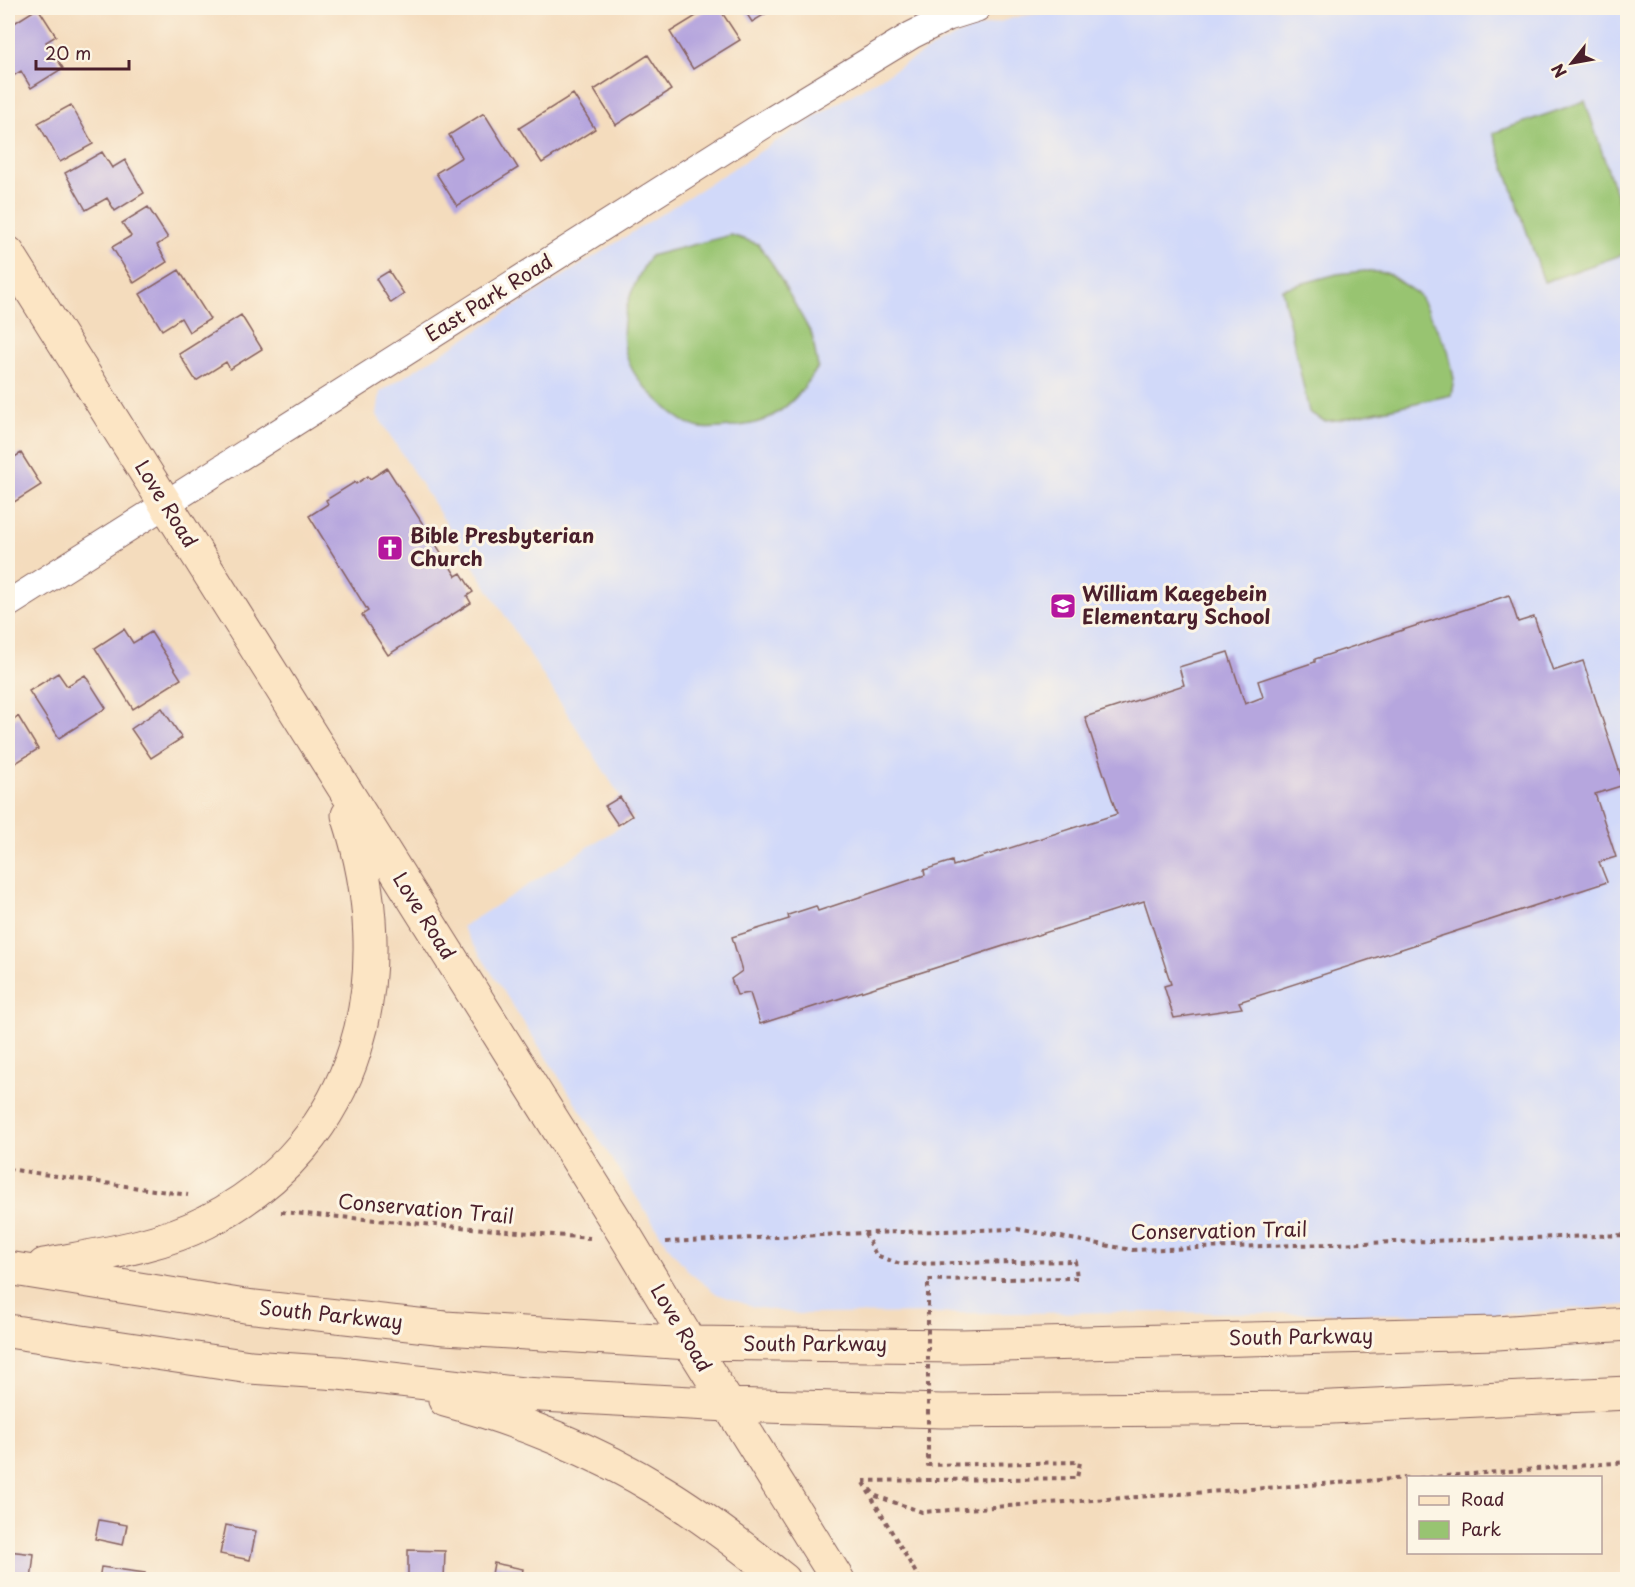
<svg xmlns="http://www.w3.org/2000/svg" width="1635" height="1587" viewBox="0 0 1635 1587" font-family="'Playpen Sans',sans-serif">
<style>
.built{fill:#d1d9f9}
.green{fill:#98c471;stroke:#71724e;stroke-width:1.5}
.building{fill:#b6a6de}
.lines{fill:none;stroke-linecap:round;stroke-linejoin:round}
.street-casing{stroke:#86615e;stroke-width:29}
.secondary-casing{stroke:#86615e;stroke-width:35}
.path{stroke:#86615e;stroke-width:4;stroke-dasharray:4.5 4.5;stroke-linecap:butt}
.street{stroke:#fff;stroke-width:27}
.secondary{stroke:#fce5c4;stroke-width:33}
.path-bridge{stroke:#86615e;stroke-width:4;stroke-dasharray:4.5 4.5;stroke-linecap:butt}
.labels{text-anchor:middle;stroke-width:6;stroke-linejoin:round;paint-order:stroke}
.street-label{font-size:20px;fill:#4a1f2b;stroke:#fcf5e5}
.poi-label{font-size:20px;font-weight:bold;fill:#4a1f2b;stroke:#fcf5e5;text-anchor:start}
</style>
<rect width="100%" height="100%" fill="#fcf5e5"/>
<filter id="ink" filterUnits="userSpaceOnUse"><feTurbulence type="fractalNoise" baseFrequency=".0167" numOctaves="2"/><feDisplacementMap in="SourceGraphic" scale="12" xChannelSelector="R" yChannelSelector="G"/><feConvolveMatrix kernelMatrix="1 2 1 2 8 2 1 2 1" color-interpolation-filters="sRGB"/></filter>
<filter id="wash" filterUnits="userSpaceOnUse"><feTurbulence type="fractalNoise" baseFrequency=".008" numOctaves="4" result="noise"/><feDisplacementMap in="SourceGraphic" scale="24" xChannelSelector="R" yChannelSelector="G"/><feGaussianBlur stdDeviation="1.35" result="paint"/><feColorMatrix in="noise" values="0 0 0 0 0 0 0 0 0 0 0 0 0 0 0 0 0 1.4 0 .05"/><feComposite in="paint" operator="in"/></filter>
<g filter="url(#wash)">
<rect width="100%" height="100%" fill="#f4dcbd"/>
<!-- built -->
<path class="built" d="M1081,8H1627V1305L1489,1315L1160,1312L799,1314L754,1307L717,1294L690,1273L668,1246L462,927L634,818L377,415L380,392L816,116L926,51L966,31L1021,16Z"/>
<!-- green -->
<path class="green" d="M1585,101L1627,227V253L1544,282L1493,133Z
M731,235L758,244L771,262L812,335L818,367C804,390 783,416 755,423C747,425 739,426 732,427C722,428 709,429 700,428C682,424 667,409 655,397C638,382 626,365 624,343C620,312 635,281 650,256Z
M1365,271L1387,273L1419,295L1448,350L1454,379L1451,395L1338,420L1324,421L1309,412L1282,289L1337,274Z"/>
<g id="blocks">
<!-- building -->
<path class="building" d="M38,8L56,36L46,42L63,68L31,88L21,71L8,79V27Z
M709,8H719L740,40L693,69L670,32Z
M743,8H775L752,22Z
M648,55L671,90L616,125L594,90Z
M573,94L595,129L542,163L519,128Z
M71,105L93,144L60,162L38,123Z
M484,113L518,168L457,206L436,173L462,157L449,135Z
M102,152L112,168L125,160L144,193L115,211L107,198L86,210L65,173Z
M148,207L168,238L157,245L167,262L134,283L112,247L131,236L122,223Z
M179,270L210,319L189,332L181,318L162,330L140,294Z
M389,271L404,294L391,303L376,279Z
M241,315L262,349L230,369L226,362L196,381L179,354Z
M21,453L41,485L8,506V461Z
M387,468L456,576L461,573L473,592L467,596L471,603L388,655L362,615L368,611L309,516L328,504L326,500L355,482L356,484L368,476L370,479Z
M1509,595L1518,622L1534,617L1553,671L1583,661L1624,785L1595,794L1616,857L1599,862L1607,882L1239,1002L1242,1008L1174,1018L1164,986L1171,984L1144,901L760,1024L750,993L737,995L731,979L742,971L732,937L789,919L788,915L816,906L818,911L925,875L924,870L952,861L953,866L1117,814L1085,717L1184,685L1179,667L1228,652L1245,704L1263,697L1258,681L1315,662V659Z
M124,629L133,643L151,632L181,679L133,709L95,648Z
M58,673L67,686L85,675L106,708L59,738L29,691Z
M162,708L182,738L151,758L131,729Z
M18,716L38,749L8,768V723Z
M620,797L632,816L618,825L605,806Z
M99,1520L127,1525L123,1545L95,1539Z
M226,1525L256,1531L250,1560L220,1554Z
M408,1550L445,1551L444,1580H408Z
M8,1551L34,1554L31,1580H8Z
M494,1563L523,1569L521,1580H491Z
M101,1567L145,1573L144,1580H99Z"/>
</g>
</g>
<g filter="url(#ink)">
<use href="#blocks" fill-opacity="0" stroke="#86615e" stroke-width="1.5"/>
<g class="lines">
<defs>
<path id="street" d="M8,604L762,126L912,35L948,17L977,8"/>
<path id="secondary" d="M8,253L628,1240L690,1343L838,1580
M44,1265C96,1255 158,1247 206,1222C363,1142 400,975 348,815
M8,1268L245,1306L445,1328L690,1343L960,1346L1497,1333L1628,1324
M8,1331L250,1367L339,1373L523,1394L728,1405L942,1411L1311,1408L1628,1393
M445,1400C517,1419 598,1452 661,1491C704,1517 744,1548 784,1580"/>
</defs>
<!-- street casing -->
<use href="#street" class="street-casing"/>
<!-- secondary casing -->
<use href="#secondary" class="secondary-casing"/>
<!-- path -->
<path class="path" d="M8,1169L188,1195
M281,1212L590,1238
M865,1233L876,1255L900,1264L1075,1261L1077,1278
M666,1242L865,1233L1017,1229L1132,1250L1628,1235
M1419,1478L1628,1462
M863,1481L1077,1478L1080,1462
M920,1580L862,1481L876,1496L922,1512L1408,1478"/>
<!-- street -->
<use href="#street" class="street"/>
<!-- secondary -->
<use href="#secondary" class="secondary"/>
<!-- path-bridge -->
<path class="path-bridge" d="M1077,1278L928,1280V1465L1080,1462"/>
</g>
</g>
<!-- icons -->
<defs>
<symbol id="church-square" viewBox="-11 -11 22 22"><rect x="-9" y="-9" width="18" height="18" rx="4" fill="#b5179e" stroke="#fcf5e5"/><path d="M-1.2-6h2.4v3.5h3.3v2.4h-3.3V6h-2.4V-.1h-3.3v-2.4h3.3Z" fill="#fff"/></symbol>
<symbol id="school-square" viewBox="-11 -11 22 22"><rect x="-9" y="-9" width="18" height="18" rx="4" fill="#b5179e" stroke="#fcf5e5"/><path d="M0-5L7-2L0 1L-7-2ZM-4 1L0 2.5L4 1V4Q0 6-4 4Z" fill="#fff"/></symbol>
</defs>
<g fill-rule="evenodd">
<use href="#church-square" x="375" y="533" width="30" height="30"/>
<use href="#school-square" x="1048" y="591" width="30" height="30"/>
</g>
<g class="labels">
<!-- street labels -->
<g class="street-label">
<text transform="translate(489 298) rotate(-32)" y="7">East Park Road</text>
<text transform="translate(166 504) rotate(58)" y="7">Love Road</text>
<text transform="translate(424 916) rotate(58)" y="7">Love Road</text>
<text transform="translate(426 1209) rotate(5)" y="7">Conservation Trail</text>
<text transform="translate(1219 1231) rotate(-1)" y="7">Conservation Trail</text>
<text transform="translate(331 1315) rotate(6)" y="7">South Parkway</text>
<text transform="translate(681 1328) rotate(59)" y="7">Love Road</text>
<text transform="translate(1301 1337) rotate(-1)" y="7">South Parkway</text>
<text x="815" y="1351">South Parkway</text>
</g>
<!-- poi labels -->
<g class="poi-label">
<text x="410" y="543">Bible Presbyterian<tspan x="410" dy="23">Church</tspan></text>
<text x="1082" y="601">William Kaegebein<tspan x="1082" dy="23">Elementary School</tspan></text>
</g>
</g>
<!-- margin -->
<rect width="1635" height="1587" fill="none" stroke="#fcf5e5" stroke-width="30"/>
<!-- legend -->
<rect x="1407" y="1476" width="195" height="78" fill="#fcf5e5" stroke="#b59f9b" stroke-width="1.5"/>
<rect x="1419" y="1496" width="30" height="9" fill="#fce5c4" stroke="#b59f9b" stroke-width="1.5"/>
<text x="1461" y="1506" font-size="18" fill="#4a1f2b">Road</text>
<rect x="1419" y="1521" width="30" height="18" fill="#98c471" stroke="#b59f9b" stroke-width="1.5"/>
<text x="1461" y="1536" font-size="18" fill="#4a1f2b">Park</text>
<!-- north arrow -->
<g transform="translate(1572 63) rotate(239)" stroke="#fcf5e5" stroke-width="4.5" paint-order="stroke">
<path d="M0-4.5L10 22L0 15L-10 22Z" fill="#4a1f2b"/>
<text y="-9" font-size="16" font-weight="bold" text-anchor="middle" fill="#4a1f2b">N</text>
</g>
<!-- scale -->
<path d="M36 60v9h93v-9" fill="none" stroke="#4a1f2b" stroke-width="3"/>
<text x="45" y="60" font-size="18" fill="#4a1f2b" stroke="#fcf5e5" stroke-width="4.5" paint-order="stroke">20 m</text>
</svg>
